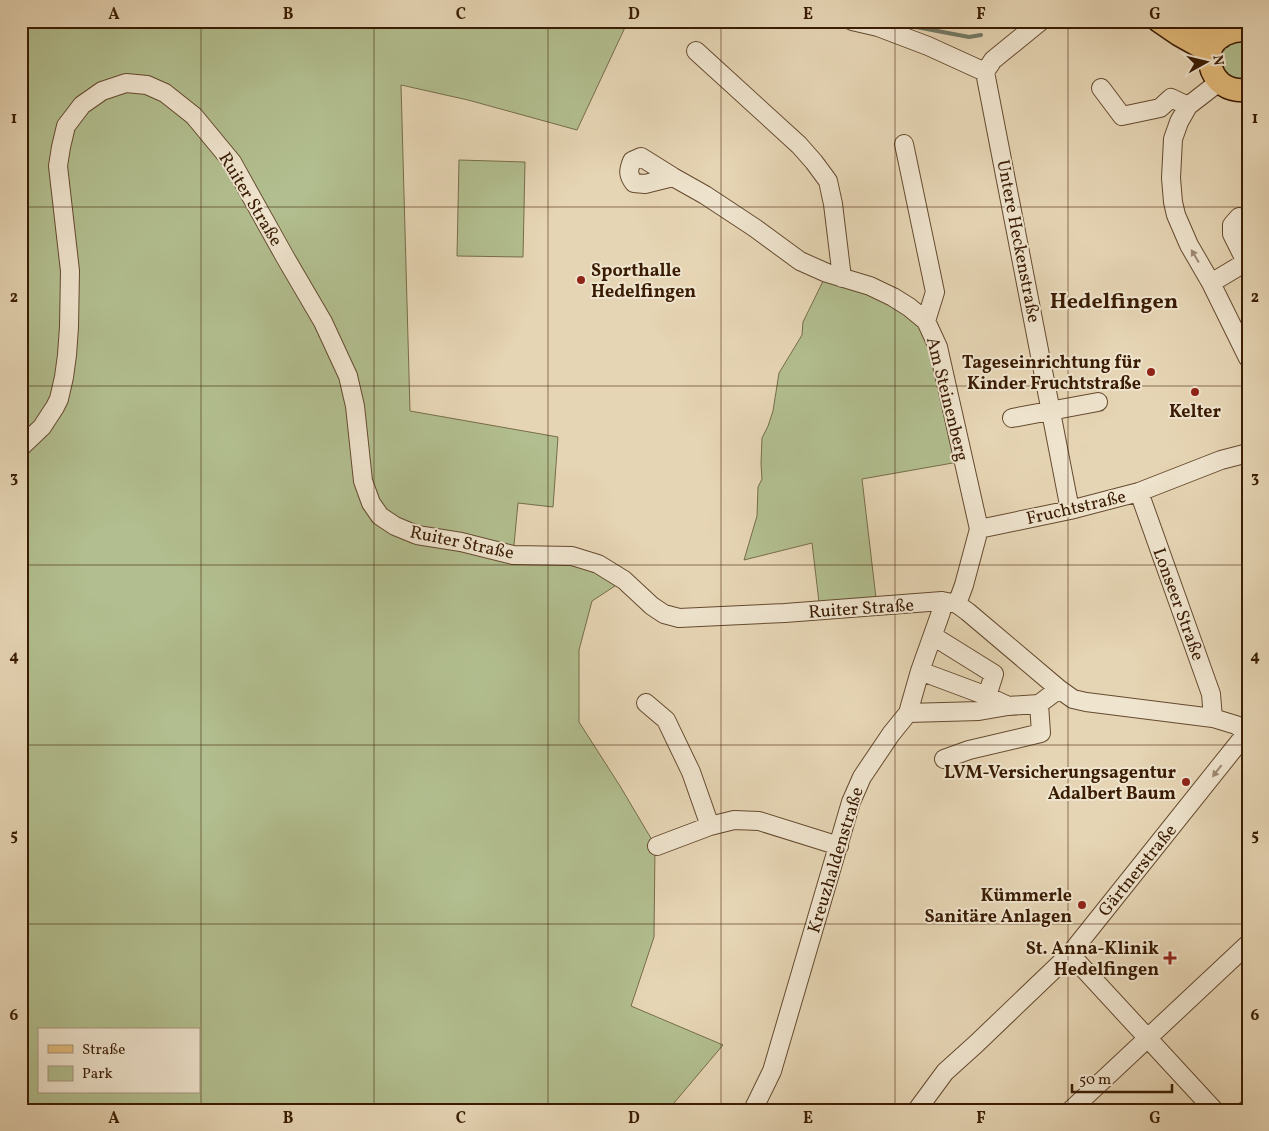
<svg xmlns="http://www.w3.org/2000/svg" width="1269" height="1131" viewBox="0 0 1269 1131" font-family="Vollkorn,serif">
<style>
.green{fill:#b2be8f;stroke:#766d49;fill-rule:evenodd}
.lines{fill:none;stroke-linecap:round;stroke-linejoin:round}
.stream{stroke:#727a66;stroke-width:4}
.minor-casing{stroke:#654a2f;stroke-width:20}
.major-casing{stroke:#3a1c03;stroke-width:25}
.minor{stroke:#efe4ce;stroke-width:18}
.major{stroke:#e3ba7a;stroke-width:22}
.oneway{fill:#9e8a73}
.grid{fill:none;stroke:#3a1c03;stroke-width:1;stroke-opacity:0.55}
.poi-dot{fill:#8f2418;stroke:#efe4ce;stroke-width:2}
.labels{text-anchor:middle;stroke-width:4;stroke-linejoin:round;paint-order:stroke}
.street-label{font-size:18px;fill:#3a1c03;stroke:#efe4ce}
.poi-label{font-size:18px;font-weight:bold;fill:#3a1c03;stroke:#efe4ce;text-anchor:end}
.district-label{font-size:22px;font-weight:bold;fill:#3a1c03;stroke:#efe4ce}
.neatline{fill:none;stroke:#3a1c03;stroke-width:2}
.grid-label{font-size:16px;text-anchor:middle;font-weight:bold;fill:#3a1c03}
</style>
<rect width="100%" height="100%" fill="#e6d5b4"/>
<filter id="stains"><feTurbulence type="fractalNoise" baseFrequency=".004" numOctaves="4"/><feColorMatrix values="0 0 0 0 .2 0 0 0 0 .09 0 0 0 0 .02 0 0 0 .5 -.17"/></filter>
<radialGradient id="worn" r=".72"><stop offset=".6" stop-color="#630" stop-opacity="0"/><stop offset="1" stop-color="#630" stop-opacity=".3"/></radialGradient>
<!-- green -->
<path class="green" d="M21,21H628L577,130L468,100L401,85L410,411L558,437L553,507L518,503L513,555L572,556L624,580L592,601L579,650V722L620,786L655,845L654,937L631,1006L723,1045L668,1110H21ZM39,1030H199V1092H39Z
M1248,40V78C1221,84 1212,49 1232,41C1236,40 1243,41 1248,40Z
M459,160L525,162L523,257L457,256Z
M827,273L926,321L964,461L862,479L876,598L819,602L812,543L744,560L757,516L758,487L762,479L761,464L762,438L768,426L773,411L779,373L802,335L803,322Z"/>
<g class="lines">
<!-- stream -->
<path class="stream" d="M903,21L911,26L969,37L981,35"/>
<defs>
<path id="minor" d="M852,21L878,27L928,46L985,72
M1041,21L993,60L985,72L1070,510
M696,51L799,145L814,162L828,181L833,204L842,278
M1219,82L1188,106L1179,122L1173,139L1171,178L1173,202L1176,215L1189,245L1211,283L1248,358
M1101,88L1122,116L1160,108L1171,98L1188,106
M904,144L935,292L926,321
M673,177L645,184L634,183C628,175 628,171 632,161L641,157L673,177L705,195L755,228L800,261L827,273L870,286L893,297L909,307L926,321L938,347L979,529
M1211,283L1246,262L1232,234V225L1239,217
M1012,418L1098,402
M21,447L42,427L55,407L59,399L64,377L67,355L69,327L70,271L58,166L61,147L66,126L82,105L102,91L126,83L147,85L165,93L194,116L232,162L285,257L323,322L348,376L355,406L363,481L371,503L380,516L395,526L417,535L461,542L513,555L572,556L598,564L624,580L652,606L664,614L679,618L785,613L942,601L957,604L968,612L1059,689L1073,699L1086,702L1213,718L1236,725L1248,733
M1139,492L1211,694L1213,718
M957,604L964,585L979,529L1070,510L1139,492L1221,460L1248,453
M933,636L994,674L987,696
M920,671L987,696L1008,706
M646,703L666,720L691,772L710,826
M908,713L920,671L941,612L942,601
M944,759L969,750L1041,733L1039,704
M657,846L710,826L734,820L759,821L839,846
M1070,954L1214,1110
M753,1110L772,1071L851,802L862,777L891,734L908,713L979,711L1008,706L1039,704L1059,689
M917,1110L945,1072L976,1044L1070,954L1248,731
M1071,1110L1248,944
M1246,1110L1248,1109"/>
<path id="major" d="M1159,21L1178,34L1210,52
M1184,21L1221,37
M1248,31C1234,28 1213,36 1210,52C1209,56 1210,60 1210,64C1214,83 1229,92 1248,90"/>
</defs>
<!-- minor casing -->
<use href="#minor" class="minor-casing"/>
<!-- major casing -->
<use href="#major" class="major-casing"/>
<!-- minor -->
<use href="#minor" class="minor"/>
<!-- major -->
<use href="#major" class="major"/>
</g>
<!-- one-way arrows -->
<defs><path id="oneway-solid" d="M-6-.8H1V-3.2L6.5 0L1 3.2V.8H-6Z" transform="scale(1.25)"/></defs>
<g class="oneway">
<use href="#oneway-solid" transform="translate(1195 256) rotate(-121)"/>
<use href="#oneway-solid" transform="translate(1217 771) rotate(128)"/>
</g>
<!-- grid -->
<path class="grid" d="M201,21V1110M374,21V1110M548,21V1110M721,21V1110M895,21V1110M1068,21V1110M21,207H1248M21,386H1248M21,565H1248M21,745H1248M21,924H1248"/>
<!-- markers -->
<g class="poi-dot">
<circle cx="581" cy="280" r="5"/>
<circle cx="1151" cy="372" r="5"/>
<circle cx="1195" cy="392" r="5"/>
<circle cx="1186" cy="782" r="5"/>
<circle cx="1082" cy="905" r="5"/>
<path d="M1167.5 950.5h5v5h5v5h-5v5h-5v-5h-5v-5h5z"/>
</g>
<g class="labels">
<!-- street labels -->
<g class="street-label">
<text transform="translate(251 199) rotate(59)" y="6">Ruiter Straße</text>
<text transform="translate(1019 241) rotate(79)" y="6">Untere Heckenstraße</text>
<text transform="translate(948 399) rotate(76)" y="6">Am Steinenberg</text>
<text transform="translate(1076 507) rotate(-13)" y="6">Fruchtstraße</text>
<text transform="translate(462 542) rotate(12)" y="6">Ruiter Straße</text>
<text transform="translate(1179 604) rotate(70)" y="6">Lonseer Straße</text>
<text transform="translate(861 608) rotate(-4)" y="6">Ruiter Straße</text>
<text transform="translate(835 860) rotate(-73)" y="6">Kreuzhaldenstraße</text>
<text transform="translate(1137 870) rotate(-51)" y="6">Gärtnerstraße</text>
</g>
<!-- poi labels -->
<g class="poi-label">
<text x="591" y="276" text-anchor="start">Sporthalle<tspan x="591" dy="21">Hedelfingen</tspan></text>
<text x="1141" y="368">Tageseinrichtung für<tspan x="1141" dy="21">Kinder Fruchtstraße</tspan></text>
<text x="1195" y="417" text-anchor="middle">Kelter</text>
<text x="1176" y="778">LVM-Versicherungsagentur<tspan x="1176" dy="21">Adalbert Baum</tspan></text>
<text x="1072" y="901">Kümmerle<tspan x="1072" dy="21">Sanitäre Anlagen</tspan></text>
<text x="1159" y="954">St. Anna-Klinik<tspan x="1159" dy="21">Hedelfingen</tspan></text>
</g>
<!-- district labels -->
<g class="district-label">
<text x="1114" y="308">Hedelfingen</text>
</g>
</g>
<!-- margin -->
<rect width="1269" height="1131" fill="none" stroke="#e6d5b4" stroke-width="55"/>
<!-- legend -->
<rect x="38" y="1028" width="162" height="65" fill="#efe4ce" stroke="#a7947d"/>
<rect x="48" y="1045" width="25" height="8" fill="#e3ba7a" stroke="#a7947d"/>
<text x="82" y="1054" font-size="15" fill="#3a1c03">Straße</text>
<rect x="48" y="1066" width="25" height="15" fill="#b2be8f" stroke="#a7947d"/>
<text x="82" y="1078" font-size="15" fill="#3a1c03">Park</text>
<!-- north arrow -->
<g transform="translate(1206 62) rotate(82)" stroke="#efe4ce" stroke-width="4" paint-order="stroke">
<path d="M0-4L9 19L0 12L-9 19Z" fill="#3a1c03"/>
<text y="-8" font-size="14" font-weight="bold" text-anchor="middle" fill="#3a1c03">N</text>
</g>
<!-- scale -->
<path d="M1072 1084v8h100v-8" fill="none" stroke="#3a1c03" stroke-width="2.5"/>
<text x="1079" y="1084" font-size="15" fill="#3a1c03" stroke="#efe4ce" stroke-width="4" paint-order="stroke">50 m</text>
<rect x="28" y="28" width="1214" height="1076" class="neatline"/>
<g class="grid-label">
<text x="114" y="19">A</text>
<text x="288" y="19">B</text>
<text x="461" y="19">C</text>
<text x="634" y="19">D</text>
<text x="808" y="19">E</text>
<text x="981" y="19">F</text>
<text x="1155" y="19">G</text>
<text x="14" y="123">1</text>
<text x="1255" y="123">1</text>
<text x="14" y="302">2</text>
<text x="1255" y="302">2</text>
<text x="14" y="482">3</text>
<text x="1255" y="482">3</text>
<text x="14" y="661">4</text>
<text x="1255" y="661">4</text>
<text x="14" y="840">5</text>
<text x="1255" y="840">5</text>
<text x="14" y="1020">6</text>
<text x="1255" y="1020">6</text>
<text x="114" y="1123">A</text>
<text x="288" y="1123">B</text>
<text x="461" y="1123">C</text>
<text x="634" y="1123">D</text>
<text x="808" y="1123">E</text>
<text x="981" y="1123">F</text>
<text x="1155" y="1123">G</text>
</g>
<rect width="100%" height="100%" filter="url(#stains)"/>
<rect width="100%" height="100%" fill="url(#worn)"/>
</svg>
